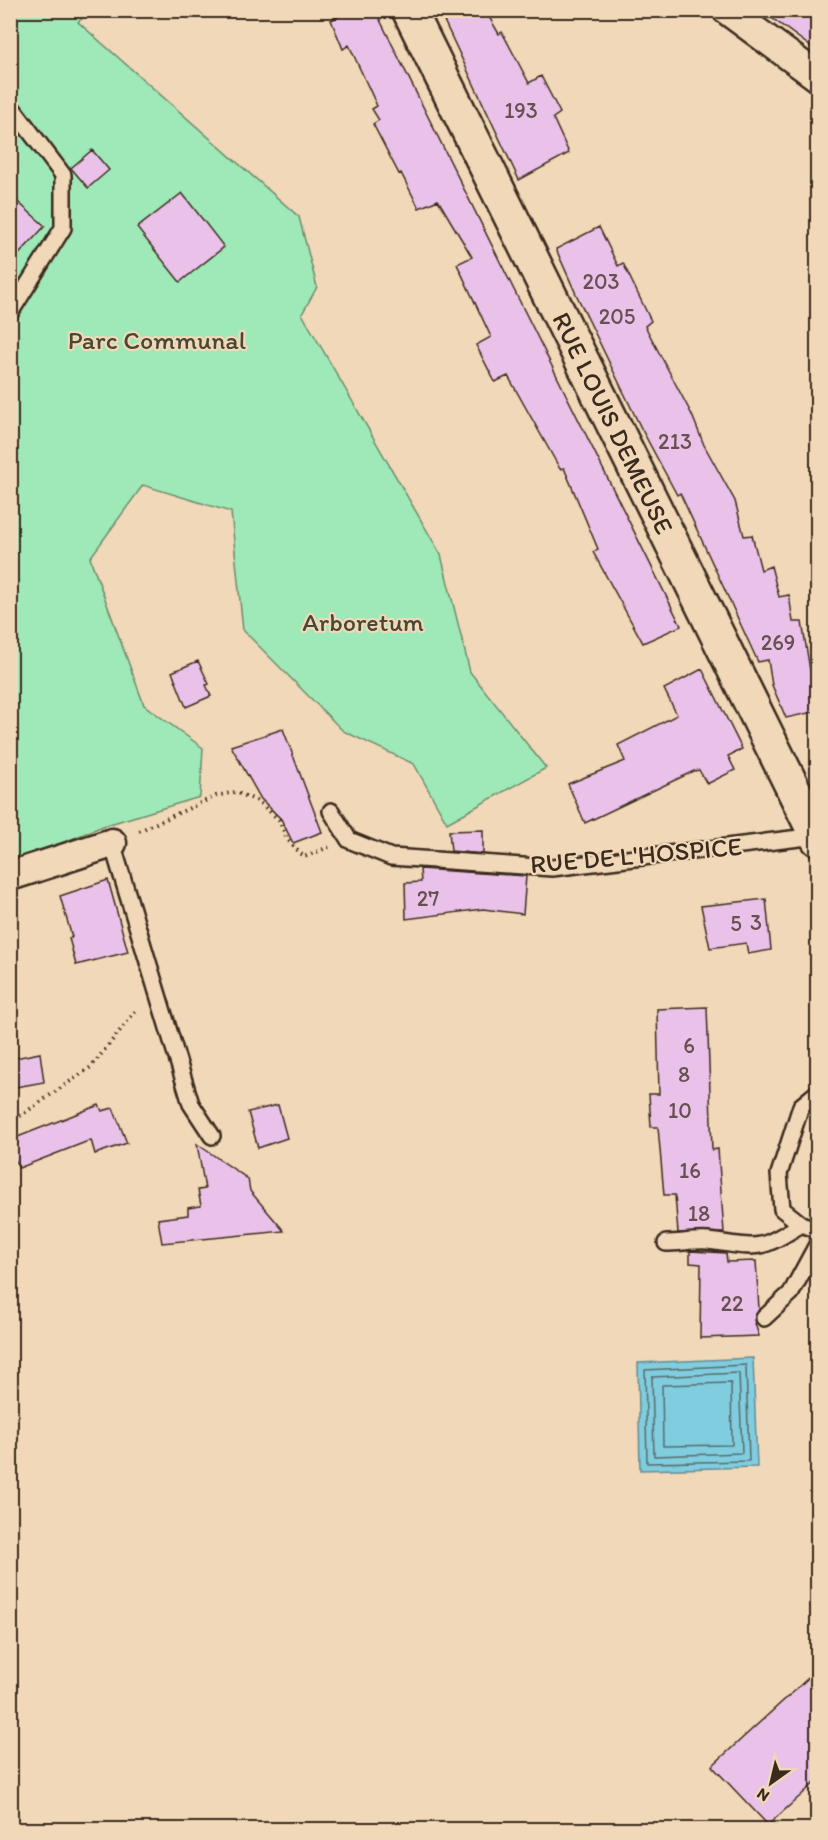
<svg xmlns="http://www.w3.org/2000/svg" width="828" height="1840" viewBox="0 0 828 1840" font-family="Itim,sans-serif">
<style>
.green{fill:#9fe9b8;stroke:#6d8a6b;stroke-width:1.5}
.water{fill:#80cddf;stroke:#648c92;stroke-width:1.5}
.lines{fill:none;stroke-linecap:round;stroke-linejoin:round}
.shore{stroke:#576b6b;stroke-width:1.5}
.building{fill:#eac2e9;stroke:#3b2a1e;stroke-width:1.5}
.service-casing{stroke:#3b2a1e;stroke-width:20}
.minor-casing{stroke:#3b2a1e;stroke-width:33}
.tertiary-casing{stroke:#3b2a1e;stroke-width:38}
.path{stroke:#3b2a1e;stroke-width:4;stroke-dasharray:1.5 4.5;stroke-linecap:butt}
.service{stroke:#f0d8b8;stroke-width:15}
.minor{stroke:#f0d8b8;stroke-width:28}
.tertiary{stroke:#f0d8b8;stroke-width:33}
.labels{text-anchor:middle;stroke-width:4.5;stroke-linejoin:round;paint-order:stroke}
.number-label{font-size:22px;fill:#675051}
.park-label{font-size:26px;fill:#4a4735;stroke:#f0d8b8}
.street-label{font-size:26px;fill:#3b2a1e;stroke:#f0d8b8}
</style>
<rect width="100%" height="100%" fill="#f0d8b8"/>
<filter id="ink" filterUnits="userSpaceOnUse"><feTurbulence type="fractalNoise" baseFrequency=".0167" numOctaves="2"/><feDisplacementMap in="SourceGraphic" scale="12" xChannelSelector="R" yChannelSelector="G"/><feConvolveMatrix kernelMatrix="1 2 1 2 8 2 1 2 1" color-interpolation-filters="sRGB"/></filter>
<g filter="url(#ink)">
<!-- green -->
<path class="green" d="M11,11H91L78,22L299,217L317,287L302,314L441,555L470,672L546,768L447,823L414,764L343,731L243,630L231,512L143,485L90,558L144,705L203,748L200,797L103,826L11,864Z"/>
<!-- water -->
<path class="water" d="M753,1358L757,1467L640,1470L638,1363Z"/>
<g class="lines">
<!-- shore -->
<path class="shore" d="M746,1365L749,1461L647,1463L645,1370Z
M739,1373L742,1453L654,1456L652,1377Z
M731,1383L732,1445L663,1446L662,1385Z"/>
</g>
<!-- building -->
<path class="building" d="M336,10H375L681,626L643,643L593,552L598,549L564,468L560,469L508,376L495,382L476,345L491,337L457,264L472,257L438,200L419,208L401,173L399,174L373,124L379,120L372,109L377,106L349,45L343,49L331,20L338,17Z
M439,10H485L499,34L502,32L529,83L541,76L560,113L553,118L569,153L519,180Z
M761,10H818V52Z
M92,150L109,170L88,188L71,168Z
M182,193L224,247L180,282L137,228Z
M10,195L45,226L10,264Z
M599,227L618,266L623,263L651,321L645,326L692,415L704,445L735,501L744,536L752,535L761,570L771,566L779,597L789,595L793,622H802L810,670H818V711L786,718L772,685L768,660L758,662L680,493L677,495L641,428L576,294L556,249Z
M198,661L209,684L206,685L211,696L186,707L172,672Z
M702,669L742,749L728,756L735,770L707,784L699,770L694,771L585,823L568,784L625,761L618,745L677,715L664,689Z
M283,729L322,832L293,843L281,819L261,799L231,746Z
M483,830V854L451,851L449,831Z
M420,869L526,876L523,914L483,909L406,919L405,883L421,882Z
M108,880L128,952L76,965L69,938L72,937L60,896Z
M766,899L771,950L748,954L746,943L710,948L701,906Z
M707,1007L712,1150L718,1149L724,1233H678L675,1195H664L658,1127H651L649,1094H659L657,1009Z
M40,1053L44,1082L10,1088V1059Z
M99,1105L102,1111L113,1108L127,1143L95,1154L91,1140L19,1168L10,1149V1140Z
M278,1105L287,1138L258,1148L248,1112Z
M197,1144L248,1179L250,1191L284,1231L162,1243L158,1219L188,1215V1208L201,1206L198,1190L205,1189Z
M690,1251L726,1253L727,1262L756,1261L759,1309L754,1320L759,1336L700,1338L701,1264L690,1263Z
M818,1669V1780L768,1825L712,1766Z"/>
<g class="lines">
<defs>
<path id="service" d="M10,105L63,175V228L10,313
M331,811L349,840L391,857L552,868L816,836
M112,843L191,1104L212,1136
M818,1092L801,1106L779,1174L782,1209L801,1224L818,1230
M666,1243C679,1243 695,1240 708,1241C757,1247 758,1253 801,1224
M764,1318L791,1293L818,1243"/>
<path id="minor" d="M727,10L818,77
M10,876L112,843"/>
<path id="tertiary" d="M409,10L818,839"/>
</defs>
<!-- service casing -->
<use href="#service" class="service-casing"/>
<!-- minor casing -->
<use href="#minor" class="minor-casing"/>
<!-- tertiary casing -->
<use href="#tertiary" class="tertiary-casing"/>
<!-- path -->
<path class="path" d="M139,831L216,796L235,792L258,801L279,820L287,839L304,857L329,847
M10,1123L91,1067L138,1008"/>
<!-- service -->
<use href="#service" class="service"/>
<!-- minor -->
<use href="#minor" class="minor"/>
<!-- tertiary -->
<use href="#tertiary" class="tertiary"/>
</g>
</g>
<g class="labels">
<!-- number labels -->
<g class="number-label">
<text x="521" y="118">193</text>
<text x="601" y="289">203</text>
<text x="617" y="324">205</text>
<text x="675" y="449">213</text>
<text x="778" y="650">269</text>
<text x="428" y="906">27</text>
<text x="756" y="930">3</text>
<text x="736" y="931">5</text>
<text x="689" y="1053">6</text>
<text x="684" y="1082">8</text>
<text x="680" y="1118">10</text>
<text x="690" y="1178">16</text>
<text x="699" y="1221">18</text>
<text x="732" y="1311">22</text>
</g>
<!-- park labels -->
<g class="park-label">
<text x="157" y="349">Parc Communal</text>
<text x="363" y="631">Arboretum</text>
</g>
<!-- street labels -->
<g class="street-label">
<text transform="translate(613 423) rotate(64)" y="9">RUE LOUIS DEMEUSE</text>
<text transform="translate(636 855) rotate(-5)" y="9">RUE DE L'HOSPICE</text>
</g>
</g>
<!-- margin -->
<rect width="828" height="1840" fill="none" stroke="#f0d8b8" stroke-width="36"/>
<rect x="18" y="18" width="792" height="1804" fill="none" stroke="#3b2a1e" stroke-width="2" filter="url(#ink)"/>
<!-- north arrow -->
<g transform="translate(771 1783) rotate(214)" stroke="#f0d8b8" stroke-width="4.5" paint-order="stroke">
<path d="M0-4.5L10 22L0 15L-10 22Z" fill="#3b2a1e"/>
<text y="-9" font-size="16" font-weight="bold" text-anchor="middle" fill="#3b2a1e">N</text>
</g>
</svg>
